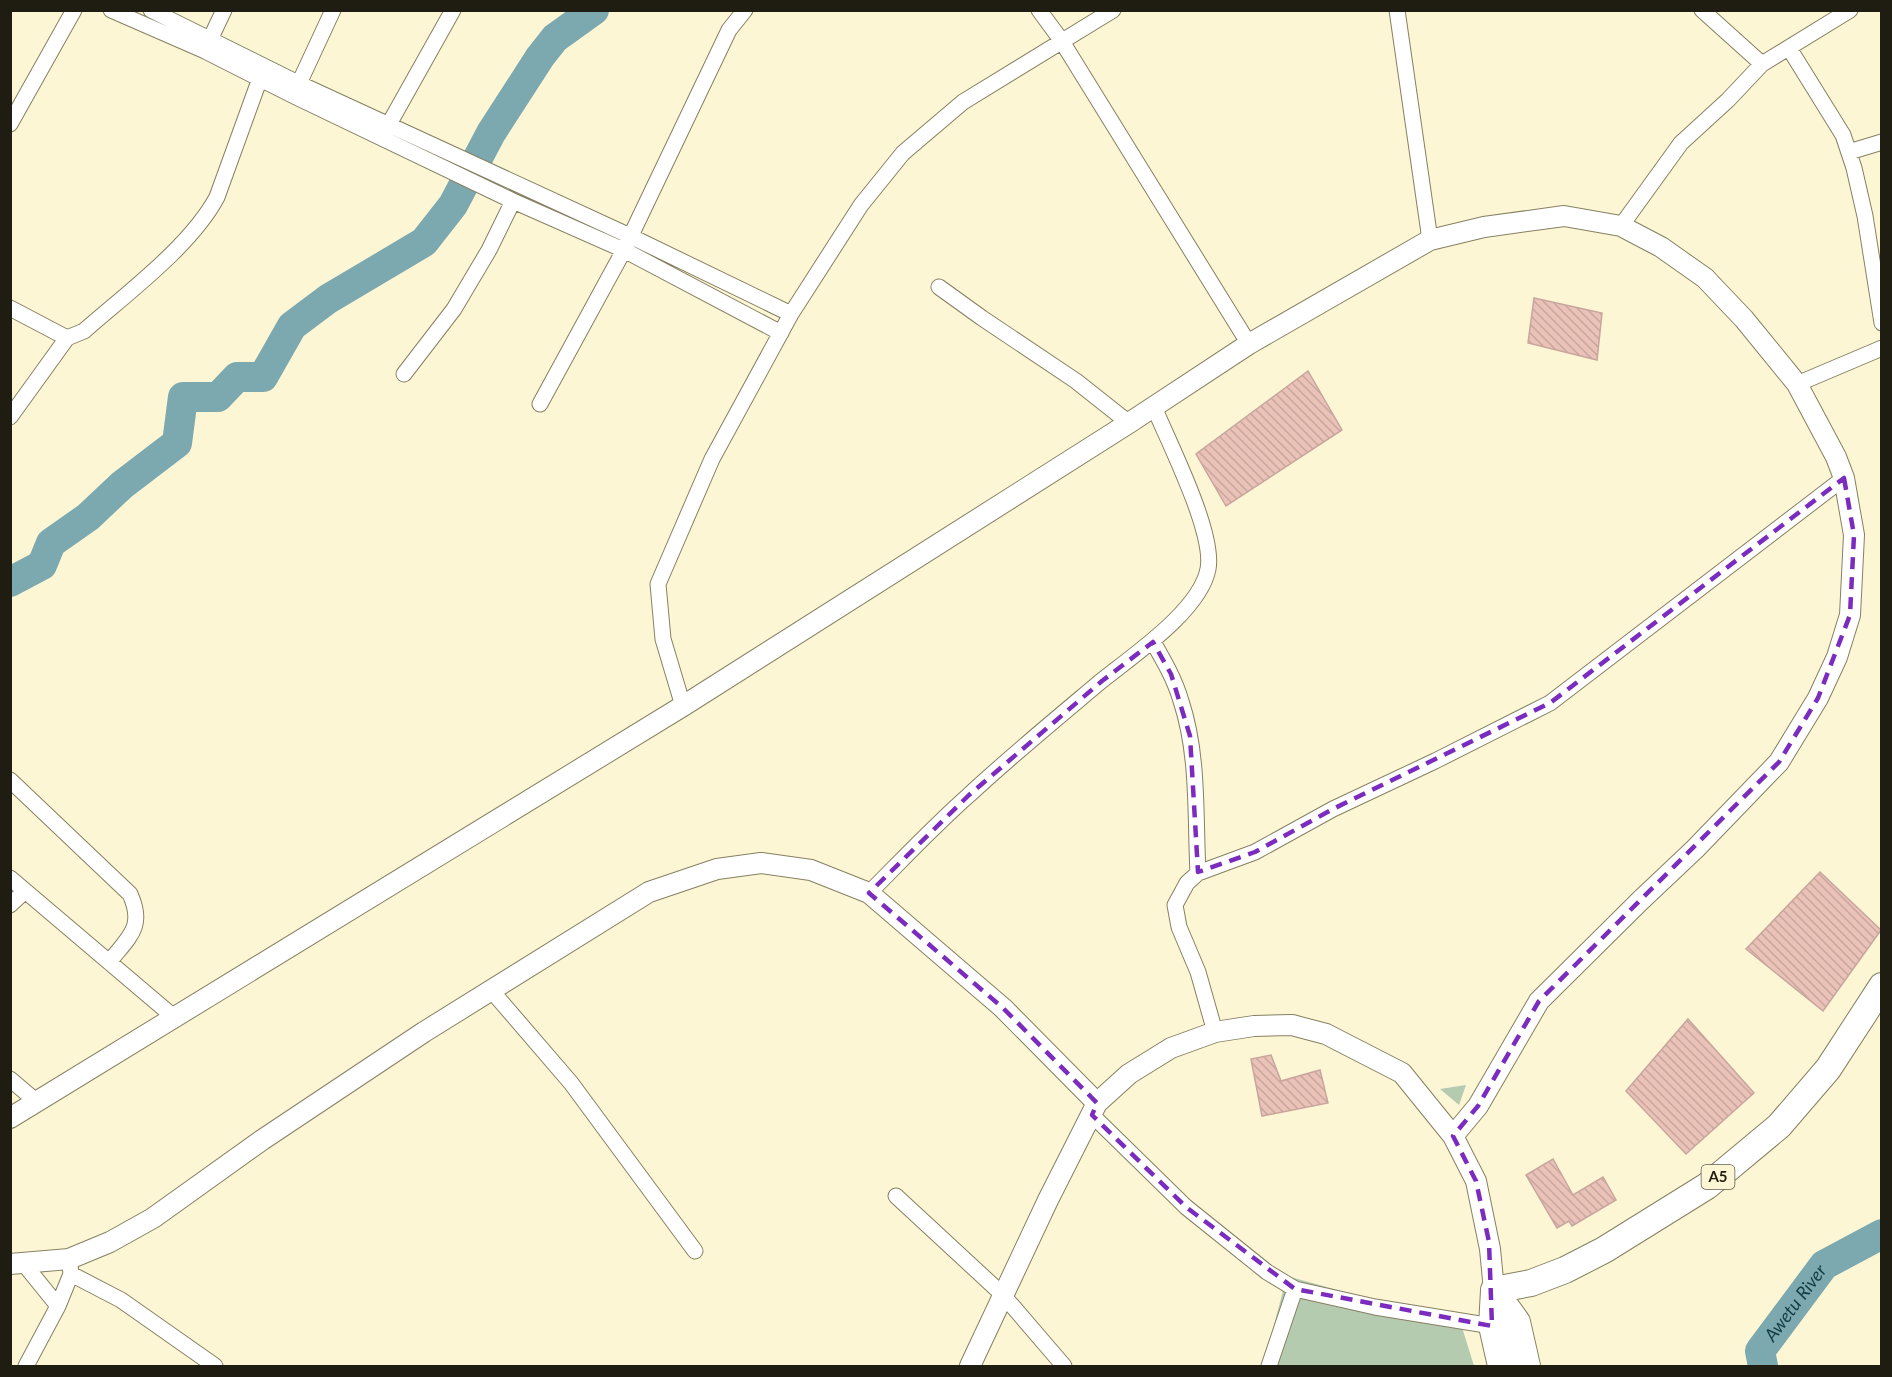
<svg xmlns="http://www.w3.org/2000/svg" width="1892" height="1377" viewBox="0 0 1892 1377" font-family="Lato,sans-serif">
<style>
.garden{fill:#b4cbb0}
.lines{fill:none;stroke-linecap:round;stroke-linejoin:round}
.river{stroke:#7ca8af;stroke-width:30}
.building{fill:url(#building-back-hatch);stroke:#c8a59d;stroke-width:1.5}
.minor-casing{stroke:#868062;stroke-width:17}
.tertiary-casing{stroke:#868062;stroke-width:22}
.trunk-casing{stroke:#868062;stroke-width:28}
.minor{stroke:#fff;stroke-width:15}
.tertiary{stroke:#fff;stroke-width:20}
.trunk{stroke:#fff;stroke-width:26}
.marked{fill:none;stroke:#7b2cbf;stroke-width:4.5;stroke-dasharray:12 8;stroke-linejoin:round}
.labels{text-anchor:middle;stroke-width:5;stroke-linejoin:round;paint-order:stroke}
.shield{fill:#fcf6d5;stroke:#615e4c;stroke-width:1.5}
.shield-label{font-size:15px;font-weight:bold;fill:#1f1d11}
.water-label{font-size:18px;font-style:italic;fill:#133d43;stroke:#fcf6d5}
</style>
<defs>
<pattern id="building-back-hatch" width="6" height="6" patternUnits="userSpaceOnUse" patternTransform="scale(1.5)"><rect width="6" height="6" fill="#eac2b8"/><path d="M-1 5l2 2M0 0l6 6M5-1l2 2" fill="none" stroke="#c8a69d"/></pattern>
</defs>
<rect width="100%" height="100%" fill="#fcf6d5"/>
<!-- garden -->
<path class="garden" d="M1466,1085L1459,1105L1440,1089Z
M1287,1276L1461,1324L1474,1366H1263Z"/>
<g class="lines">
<!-- river -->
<g class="river">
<path d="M10,582L42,565L51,543L88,517L122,485L177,443L183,397H218L237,377H263L292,326L328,299L424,242L453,205L491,133L540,57L555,38L594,10"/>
<path id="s1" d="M1763,1366L1760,1351L1824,1265L1882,1234"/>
</g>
</g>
<!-- building -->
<path class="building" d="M1534,298L1602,313L1597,360L1528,343Z
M1308,371L1342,430L1226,506L1196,454Z
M1820,872L1881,930L1823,1011L1746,949Z
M1688,1019L1754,1093L1686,1154L1626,1091Z
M1271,1055L1281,1081L1320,1070L1328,1103L1262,1116L1251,1059Z
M1553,1159L1573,1195L1603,1177L1616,1200L1572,1226L1569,1221L1557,1228L1526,1175Z"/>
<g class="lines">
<defs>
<path id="minor" d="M111,10L205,51L294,96L513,201L624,250L781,333
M151,10L298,83L630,236L791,314
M1039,10L1061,40L1249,344
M1397,10L1430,240
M1702,10L1762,64
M206,48L224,10
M1789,48L1843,135L1854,168L1865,216L1882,323
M295,92L333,10
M10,124L74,10
M384,133L453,10
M1849,152L1882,142
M1621,226L1681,143L1728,100L1762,64L1850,10
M939,287L982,318L1076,381L1129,423
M10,308L67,338
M404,374L454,309L489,250L513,201
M1797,384L1882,348
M540,404L624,250L729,30L745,10
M10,417L67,338L84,331C126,294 191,246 217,197L263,70
M1153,642C1164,661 1175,680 1181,701C1199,755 1195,816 1198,873
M683,706L663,639L658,584L712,459L791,314L861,205L903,153L963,102L1113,10
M10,780L130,894C145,927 129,937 109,962
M10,878L175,1018
M869,893C902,860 934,826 969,795C1011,756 1056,719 1100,682C1132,656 1200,611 1208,569C1215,533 1169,443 1154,407
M10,905L25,891
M491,990L571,1083L695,1251
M1215,1032L1198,972L1179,927L1175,905L1187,883L1198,873L1255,852L1333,809L1435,761L1550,703L1844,478
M10,1079L37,1102
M1092,1115L1186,1207L1267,1272L1295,1289L1375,1307L1492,1326
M896,1196L1003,1295L1064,1366
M24,1264L58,1306
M71,1274L121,1300L215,1366
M26,1366L58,1306L71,1274L70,1265
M1269,1366L1295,1289"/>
<path id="tertiary" d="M10,1118L683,706L1129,423L1249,344L1430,240L1484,227L1564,216L1621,226L1661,247L1705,278L1744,319L1797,384L1836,457L1844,478L1854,535L1850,615L1837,657L1818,698L1779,762L1695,849L1641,900L1539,1001L1478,1106L1453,1136
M10,1264L69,1259L110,1242L153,1218L262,1140L424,1032L649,892L717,869L761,863L811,870L869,893L1003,1008L1097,1103
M970,1366L1048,1200L1097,1103L1129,1074L1171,1048L1215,1032L1254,1026L1292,1025L1326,1034L1402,1073L1453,1136L1476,1181L1490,1249L1494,1290"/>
<path id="trunk" d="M1494,1290L1531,1283L1565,1270L1604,1250L1707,1186L1779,1126L1828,1069L1882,986
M1494,1290L1517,1322L1527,1366
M1494,1290L1492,1326L1501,1366"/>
</defs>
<!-- minor casing -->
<use href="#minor" class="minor-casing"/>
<!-- tertiary casing -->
<use href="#tertiary" class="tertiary-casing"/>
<!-- trunk casing -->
<use href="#trunk" class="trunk-casing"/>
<!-- minor -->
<use href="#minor" class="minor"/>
<!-- tertiary -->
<use href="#tertiary" class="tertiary"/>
<!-- trunk -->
<use href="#trunk" class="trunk"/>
</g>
<!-- marked area -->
<path class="marked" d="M1844,478L1854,535L1850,615L1818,698L1779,762L1539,1001L1478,1106L1453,1136L1476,1181L1489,1242L1492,1326L1295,1289L1186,1207L1092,1115L1097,1103L1003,1008L869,893L969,795L1102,681L1153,642L1171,674L1190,736L1198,872L1255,852L1333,809L1550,703Z"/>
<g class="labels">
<!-- shield labels -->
<rect class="shield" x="1701.5" y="1165" width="33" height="24" rx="4.5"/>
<g class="shield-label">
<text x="1718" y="1182">A5</text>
</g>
<!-- water labels -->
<g class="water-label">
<text dy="6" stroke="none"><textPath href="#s1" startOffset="75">Awetu River</textPath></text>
</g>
</g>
<!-- border -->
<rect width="1892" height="1377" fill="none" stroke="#1f1d11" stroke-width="24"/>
</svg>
